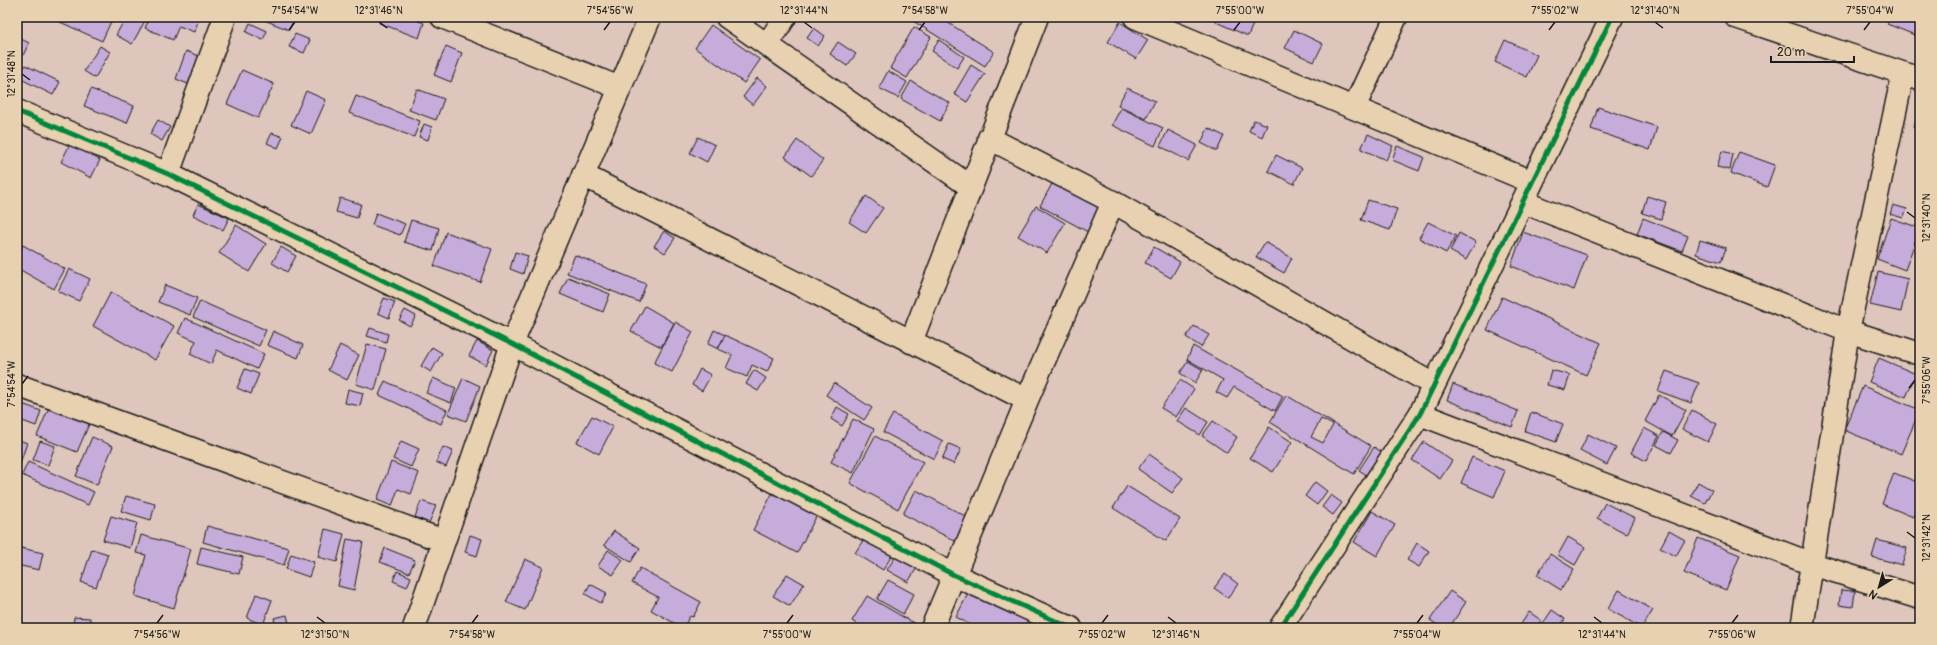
<svg xmlns="http://www.w3.org/2000/svg" width="1937" height="645" viewBox="0 0 1937 645" font-family="Pangolin,sans-serif">
<style>
.building{fill:#c6acda;stroke:#1c1c1c;fill-rule:evenodd}
.lines{fill:none;stroke-linecap:round;stroke-linejoin:round}
.street-casing{stroke:#1c1c1c;stroke-width:25}
.street{stroke:#e8d1b1;stroke-width:22}
.cycleway-casing{stroke:#e8d1b1;stroke-width:8}
.cycleway{stroke:#00873e;stroke-width:5}
.ticks{fill:none;stroke:#1c1c1c;stroke-width:1.5}
.neatline{fill:none;stroke:#1c1c1c;stroke-width:1.5}
.ticks-label{font-size:10px;text-anchor:middle;fill:#1c1c1c}
</style>
<rect width="100%" height="100%" fill="#dec6bd"/>
<filter id="ink" filterUnits="userSpaceOnUse"><feTurbulence type="fractalNoise" baseFrequency=".025" numOctaves="2"/><feDisplacementMap in="SourceGraphic" scale="8" xChannelSelector="R" yChannelSelector="G"/><feConvolveMatrix kernelMatrix="1 2 1 2 8 2 1 2 1" color-interpolation-filters="sRGB"/></filter>
<g filter="url(#ink)">
<!-- building -->
<path class="building" d="M49,17H113L102,41Z
M126,17H143L146,19L132,44L116,35Z
M150,17H194L199,19L194,32L179,26L173,40L145,28Z
M257,17H288L294,19L289,30Z
M382,17H408L424,23L419,38L379,23Z
M916,17H939L994,52L985,66L913,21Z
M1218,17H1256L1248,36L1216,22Z
M1890,17H1903L1920,24V37L1887,24Z
M1120,22L1148,40L1136,59L1108,42Z
M250,23L267,31L263,40L246,32Z
M711,25L760,60L744,83L695,48Z
M914,27L931,37L907,78L890,68Z
M814,28L825,36L818,46L807,38Z
M1294,30L1323,44L1314,62L1285,48Z
M295,34L310,40L304,53L289,47Z
M17,37L29,43L17,68Z
M939,40L964,57L957,68L932,51Z
M1505,40L1537,55L1527,77L1495,62Z
M838,42L856,54L847,66L830,54Z
M100,46L110,52L95,78L84,71Z
M446,46L462,53L451,82L434,75Z
M186,51L199,56L188,84L176,79Z
M25,65L60,82L53,95L19,78Z
M971,65L985,74L967,102L954,94Z
M242,70L274,84L258,118L227,104Z
M888,71L907,82L898,98L879,88Z
M757,78L767,86L753,105L743,97Z
M911,81L950,103L940,121L901,99Z
M1127,88L1155,101L1146,119L1118,105Z
M91,89L134,106L127,123L84,106Z
M417,89L444,99L436,120L409,110Z
M306,91L326,100L311,134L291,125Z
M356,96L420,121L414,137L349,113Z
M1598,107L1657,127L1650,150L1591,129Z
M1121,108L1163,128L1155,146L1112,125Z
M1920,110V130L1913,127Z
M158,120L170,127L162,141L150,134Z
M1254,120L1267,125L1262,137L1249,131Z
M424,124L432,127L428,140L419,137Z
M1208,128L1224,136L1217,151L1201,143Z
M1168,130L1197,145L1188,161L1160,146Z
M272,133L283,137L278,148L267,143Z
M1368,134L1393,146L1386,160L1361,149Z
M698,137L715,145L707,162L690,153Z
M797,140L823,160L811,176L785,157Z
M70,144L100,160L91,178L61,162Z
M1397,146L1424,157L1419,171L1392,160Z
M1722,151L1733,154L1730,170L1717,167Z
M1739,152L1775,165L1767,187L1731,173Z
M1276,155L1302,168L1294,184L1268,171Z
M1054,180L1102,207L1088,232L1040,206Z
M866,196L883,208L866,233L849,222Z
M1647,196L1666,202L1661,219L1642,213Z
M340,198L361,204L357,218L336,212Z
M1368,200L1397,209L1390,230L1361,220Z
M198,204L229,218L223,230L193,215Z
M1893,205L1907,209L1903,218L1890,214Z
M1036,206L1065,223L1047,253L1018,236Z
M376,213L405,224L400,235L372,225Z
M1643,218L1688,236L1682,251L1637,234Z
M1891,218L1920,228L1905,270L1877,259Z
M411,220L439,228L433,251L404,242Z
M1428,222L1456,236L1446,253L1419,238Z
M236,225L266,244L249,272L219,253Z
M664,231L675,238L665,253L654,246Z
M446,232L492,249L480,282L434,266Z
M1523,232L1587,255L1574,290L1511,266Z
M1459,233L1476,242L1466,260L1450,251Z
M1700,240L1726,248L1721,262L1696,254Z
M1265,242L1292,258L1284,273L1256,257Z
M23,245L65,269L54,289L17,268V256Z
M281,247L296,256L287,272L272,263Z
M1154,247L1180,262L1171,278L1145,263Z
M515,252L528,256L523,274L510,269Z
M575,255L646,284L639,302L567,273Z
M69,269L90,279L79,301L58,291Z
M1878,272L1908,279L1901,312L1870,305Z
M568,277L610,294L603,312L560,294Z
M165,285L197,298L190,315L158,302Z
M111,292L174,326L155,360L93,326Z
M1502,297L1601,343L1586,375L1487,330Z
M384,298L395,302L389,318L378,313Z
M200,301L266,330L259,346L193,317Z
M645,306L674,323L661,347L631,331Z
M405,310L416,316L410,326L399,320Z
M185,318L264,354L257,369L217,350L211,364L190,354L196,341L178,333Z
M675,322L693,332L672,372L654,363Z
M1194,326L1209,335L1201,347L1186,337Z
M370,328L388,334L386,342L367,336Z
M714,330L725,335L718,349L708,344Z
M273,331L303,345L298,358L267,345Z
M725,335L774,358L767,372L752,365L747,377L726,368L732,355L718,349Z
M477,341L493,350L486,365L469,356Z
M367,344L386,349L375,390L356,384Z
M340,345L359,355L347,380L328,370Z
M1193,346L1283,396L1275,411L1234,387L1227,398L1216,392L1223,380L1187,359Z
M432,347L442,353L431,372L421,366Z
M1879,358L1916,374L1906,397L1869,382Z
M1188,361L1203,370L1195,383L1180,373Z
M245,369L259,374L251,394L237,388Z
M700,369L711,375L702,391L692,385Z
M754,370L766,378L758,391L746,384Z
M1551,370L1570,375L1565,390L1547,385Z
M1666,371L1699,383L1691,403L1658,391Z
M433,378L456,388L451,403L426,393Z
M463,378L480,386L466,421L448,414Z
M1180,380L1194,389L1176,417L1161,408Z
M385,381L447,410L441,424L379,395Z
M834,383L872,408L864,420L826,395Z
M1453,384L1518,411L1512,427L1447,400Z
M1863,386L1920,410L1901,454L1844,430Z
M348,389L363,393L360,406L345,403Z
M1286,395L1371,446L1354,474L1270,422ZM1321,419L1333,425L1323,443L1311,437Z
M1659,395L1686,410L1672,436L1645,421Z
M17,402L41,411L36,426L17,419Z
M50,405L90,422L77,452L37,436Z
M837,407L849,414L842,426L831,419Z
M1186,408L1208,422L1200,435L1177,421Z
M1692,410L1717,424L1708,442L1682,429Z
M1531,412L1563,424L1556,442L1525,431Z
M893,414L943,441L934,459L883,432Z
M592,416L613,427L599,454L577,442Z
M853,419L874,429L853,473L831,462Z
M1213,421L1237,437L1227,453L1202,436Z
M1269,427L1292,442L1273,472L1250,458Z
M1644,428L1659,436L1646,461L1631,453Z
M1663,432L1678,440L1671,453L1656,445Z
M1588,434L1616,448L1607,465L1580,451Z
M875,436L923,462L898,509L850,483Z
M92,437L113,446L97,485L76,476Z
M17,439L27,443L17,472Z
M40,441L55,446L48,465L33,460Z
M401,441L419,449L411,467L393,459Z
M1424,442L1452,461L1440,479L1412,460Z
M949,444L961,449L954,464L942,459Z
M443,447L453,451L446,467L436,462Z
M1374,447L1383,453L1368,476L1359,470Z
M1149,454L1183,478L1172,493L1138,469Z
M1472,457L1505,471L1494,497L1461,483Z
M28,462L94,492L88,505L22,475Z
M391,462L419,473L411,494L398,489L392,506L377,500Z
M1894,473L1920,483V500L1913,517L1882,504Z
M1315,482L1327,491L1317,505L1305,496Z
M1698,482L1712,490L1705,503L1691,496Z
M1127,486L1180,519L1166,541L1113,508Z
M916,490L969,518L957,542L903,514Z
M773,492L817,515L797,553L753,530Z
M1331,495L1342,503L1333,515L1322,507Z
M126,496L155,504L151,520L121,511Z
M421,501L436,506L429,523L415,517Z
M1605,503L1635,518L1627,534L1597,518Z
M1372,511L1395,525L1377,556L1354,542Z
M111,516L137,523L130,548L103,540Z
M207,526L289,548L284,565L203,542Z
M325,529L344,534L337,562L318,557Z
M614,531L640,548L631,562L604,545Z
M1669,531L1685,540L1676,556L1660,548Z
M867,534L894,552L883,570L855,553Z
M141,535L191,549L174,608L135,596L146,555L136,553Z
M470,535L482,539L477,556L465,552Z
M1568,537L1585,547L1575,565L1558,555Z
M1698,538L1740,555L1726,590L1684,573Z
M347,539L363,542L354,590L338,586Z
M1877,540L1907,548L1902,565L1872,557Z
M1417,543L1429,551L1419,567L1407,560Z
M17,547L43,553L39,570L17,565Z
M201,547L243,557L239,574L197,564Z
M385,548L415,560L409,573L380,562Z
M92,549L108,554L96,587L81,582Z
M608,550L623,560L613,575L598,566Z
M291,554L314,562L309,577L286,569Z
M897,554L918,566L908,582L887,570Z
M1550,554L1574,569L1561,590L1537,575Z
M525,559L543,567L525,610L506,602Z
M640,568L701,602L693,617L690,616L683,628L651,610L658,597L632,583Z
M397,571L411,577L407,587L393,581Z
M787,574L804,584L790,606L773,596Z
M1225,574L1238,584L1228,598L1214,588Z
M888,580L914,594L903,614L877,599Z
M590,584L607,593L601,603L585,594Z
M970,590L1038,627L1037,628H976L956,617Z
M1619,590L1653,610L1642,628L1608,609Z
M1841,590L1855,591L1853,607L1839,605Z
M1450,591L1466,602L1449,628H1442L1430,620Z
M256,594L272,600L263,625L247,618Z
M867,596L917,625L915,628H863L852,621Z
M1552,610L1565,619L1559,628H1540Z
M1529,612L1541,620L1536,628H1521L1519,627Z
M287,615L290,628H276L274,618Z
M74,617L90,618V628H73Z"/>
<g class="lines">
<defs>
<path id="street" d="M442,17L620,88
M727,17L971,187
M1135,17L1532,182
M1736,17L1920,79
M767,45L785,17
M1354,108L1396,17
M17,111L168,174L512,344L954,575L1071,628
M989,138L1113,202L1434,385
M168,174L225,17
M583,175L1027,400
M1523,202L1848,331L1920,354
M911,342L1037,17
M17,385L444,541
M1420,414L1812,564L1920,598
M414,628L512,344L650,17
M932,628L1027,400L1113,202
M1280,628L1420,414L1612,17
M1802,628L1848,331L1903,74"/>
</defs>
<!-- street casing -->
<use href="#street" class="street-casing"/>
<!-- street -->
<use href="#street" class="street"/>
<defs>
<path id="cycleway" d="M17,111L168,174L512,344L954,575L1071,628
M1280,628L1420,414L1612,17"/>
</defs>
<!-- cycleway casing -->
<use href="#cycleway" class="cycleway-casing"/>
<!-- cycleway -->
<use href="#cycleway" class="cycleway"/>
</g>
</g>
<!-- ticks -->
<path class="ticks" d="M379,22L387,28M804,22L812,28M1655,22L1663,28M289,30L295,22M604,30L610,22M919,30L925,22M1234,30L1240,22M1549,30L1555,22M1864,30L1870,22M22,74L30,80M1907,212L1915,218M22,384L28,376M1909,388L1915,380M1907,532L1915,538M317,617L325,623M1168,617L1176,623M1594,617L1602,623M157,623L163,615M472,623L478,615M787,623L793,615M1102,623L1108,615M1417,623L1423,615M1732,623L1738,615"/>
<!-- margin -->
<rect width="1937" height="645" fill="none" stroke="#e8d1b1" stroke-width="44"/>
<!-- north arrow -->
<g transform="translate(1879 587) rotate(217)" stroke="#e8d1b1" stroke-width="3" paint-order="stroke">
<path d="M0-3L7 15L0 10L-7 15Z" fill="#1c1c1c"/>
<text y="-6" font-size="11" font-weight="bold" text-anchor="middle" fill="#1c1c1c">N</text>
</g>
<!-- scale -->
<path d="M1771 56v6h83v-6" fill="none" stroke="#1c1c1c" stroke-width="2"/>
<text x="1777" y="56" font-size="12" fill="#1c1c1c" stroke="#e8d1b1" stroke-width="3" paint-order="stroke">20 m</text>
<rect x="22" y="22" width="1893" height="601" class="neatline"/>
<g class="ticks-label">
<text x="295" y="14">7°54'54"W</text>
<text x="379" y="14">12°31'46"N</text>
<text x="610" y="14">7°54'56"W</text>
<text x="804" y="14">12°31'44"N</text>
<text x="925" y="14">7°54'58"W</text>
<text x="1240" y="14">7°55'00"W</text>
<text x="1555" y="14">7°55'02"W</text>
<text x="1655" y="14">12°31'40"N</text>
<text x="1870" y="14">7°55'04"W</text>
<text transform="translate(11 74) rotate(-90)" y="4">12°31'48"N</text>
<text transform="translate(1926 218) rotate(-90)" y="4">12°31'40"N</text>
<text transform="translate(1926 380) rotate(-90)" y="4">7°55'06"W</text>
<text transform="translate(11 384) rotate(-90)" y="4">7°54'54"W</text>
<text transform="translate(1926 538) rotate(-90)" y="4">12°31'42"N</text>
<text x="157" y="638">7°54'56"W</text>
<text x="325" y="638">12°31'50"N</text>
<text x="472" y="638">7°54'58"W</text>
<text x="787" y="638">7°55'00"W</text>
<text x="1102" y="638">7°55'02"W</text>
<text x="1176" y="638">12°31'46"N</text>
<text x="1417" y="638">7°55'04"W</text>
<text x="1602" y="638">12°31'44"N</text>
<text x="1732" y="638">7°55'06"W</text>
</g>
</svg>
